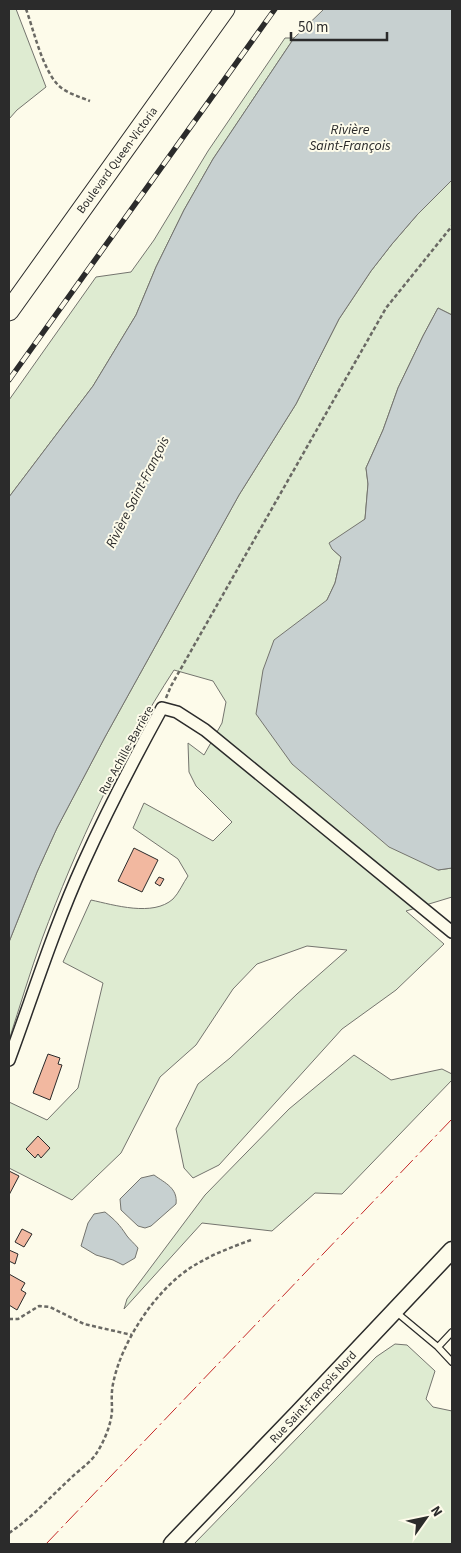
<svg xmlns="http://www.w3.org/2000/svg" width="461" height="1553" viewBox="0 0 461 1553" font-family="'Source Sans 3',sans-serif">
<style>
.green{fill:#deebd1;stroke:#74746e}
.water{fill:#c7d0d0;stroke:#74746e}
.building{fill:#f2b8a0;stroke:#2b2b2b}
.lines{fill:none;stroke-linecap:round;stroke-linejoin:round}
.lane-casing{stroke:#2b2b2b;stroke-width:8}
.street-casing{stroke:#2b2b2b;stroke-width:14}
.secondary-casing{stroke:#2b2b2b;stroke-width:19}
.primary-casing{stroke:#2b2b2b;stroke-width:21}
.path{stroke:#6a6964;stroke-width:2.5;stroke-dasharray:4 2.5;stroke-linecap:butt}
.lane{stroke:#fdfbea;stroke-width:5.5}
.street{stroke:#fdfbea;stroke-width:11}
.secondary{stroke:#fdfbea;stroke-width:16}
.primary{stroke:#fdfbea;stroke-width:19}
.rail-casing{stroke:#2b2b2b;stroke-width:5.5}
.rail{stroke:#fdfbea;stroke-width:4;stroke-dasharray:11;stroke-linecap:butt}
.power{stroke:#c62828;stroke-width:1;stroke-dasharray:18 4 2.5 4;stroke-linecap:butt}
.labels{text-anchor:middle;stroke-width:4;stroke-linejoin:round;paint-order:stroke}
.street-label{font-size:12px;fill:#2b2b2b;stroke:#fdfbea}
.water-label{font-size:14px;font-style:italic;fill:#2b2b2b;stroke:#fdfbea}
</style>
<rect width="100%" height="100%" fill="#fdfbea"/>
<!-- green -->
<path class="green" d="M9,9H16L46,87L17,110L9,119Z
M285,38H294L213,159L184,210L156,267L136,315L93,386L9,497V400L96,277L131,272L154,240L208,151Z
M452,180V315L438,308L423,336L398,388L383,430L366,468L368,484L365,519L332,549L341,557L335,583L327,600L438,870L452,868V897L406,911L444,944L396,990L342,1029L219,1165L193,1178L184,1168L176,1129L198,1084L230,1058L297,994L347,950L307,946L257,964L233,989L196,1045L160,1077L121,1153L72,1200L9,1168V1102L47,1120L78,1088L103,983L63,962L91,900C114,905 153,917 173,899C179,893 183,883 188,876L178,859L133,828L144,803L213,841L232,822L196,786L189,772L188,743L204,755L222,723L226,702L213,681L174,670C120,753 77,845 42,939C30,972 20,1006 9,1040V942L37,872L57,828L105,737L239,495L296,404L339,319L371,271L392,244L417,215Z
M354,1055L391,1080L442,1069L452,1074V1080L342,1194L315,1193L272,1231L202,1223L124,1309L127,1299L205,1195L289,1109Z
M395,1344L407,1345L435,1371L426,1399L433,1407L452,1411V1544H194L376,1357Z"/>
<!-- water -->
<path class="water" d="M324,9H452V180L417,215L392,244L371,271L339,319L296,404L239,495L105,737L57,828L37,872L9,942V497L93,386L136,315L156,267L184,210L213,159L294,38Z
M438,308L452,315V868L438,870L389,847L292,764L256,714L263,670L274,640L327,600L335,583L341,557L332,549L329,543L365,519L368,484L366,468L383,430L398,388L423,336Z
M154,1175C165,1183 178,1188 176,1204L151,1226L145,1228L138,1226L121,1210L120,1199L141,1178Z
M105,1212C116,1221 119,1224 127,1236C130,1240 134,1243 138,1248L135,1258L123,1265L113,1260L96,1255L81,1246L88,1223L94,1214Z"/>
<!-- building -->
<path class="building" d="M134,848L158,860L142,892L118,881Z
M159,877L164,879L160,886L155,883Z
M48,1054L60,1058L58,1064L62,1065L50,1100L33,1093Z
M38,1136L50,1148L41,1158L38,1154L35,1158L26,1149Z
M9,1171L19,1176L9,1195Z
M22,1229L32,1234L24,1247L15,1242Z
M9,1250L18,1254L15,1264L9,1261Z
M9,1274L25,1283L21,1290L26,1293L17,1310L9,1305Z"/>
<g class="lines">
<defs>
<path id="lane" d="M396,1312L438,1347L452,1332
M438,1347L452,1362"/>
<path id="street" d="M9,1060C33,995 54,928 83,864C107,811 134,759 162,708L177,712L205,730L452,932"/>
<path id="secondary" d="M172,1544L298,1413L452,1250"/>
<path id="primary" d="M9,311L225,9"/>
</defs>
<!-- lane casing -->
<use href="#lane" class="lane-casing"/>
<!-- street casing -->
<use href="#street" class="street-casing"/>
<!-- secondary casing -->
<use href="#secondary" class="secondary-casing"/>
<!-- primary casing -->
<use href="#primary" class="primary-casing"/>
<!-- path -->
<path class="path" d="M26,9C34,31 42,68 58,85C66,93 80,97 90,101
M166,698L171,686L386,308L452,226
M9,1319H18L39,1306L50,1307L84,1324L132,1335
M9,1533C32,1518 51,1496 72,1477C79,1470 90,1463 96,1454C104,1442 111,1425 112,1411C112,1402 111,1394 113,1384C121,1342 157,1287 195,1265C213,1254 232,1247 251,1240"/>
<!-- lane -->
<use href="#lane" class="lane"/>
<!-- street -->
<use href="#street" class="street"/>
<!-- secondary -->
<use href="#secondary" class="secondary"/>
<!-- primary -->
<use href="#primary" class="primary"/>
<defs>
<path id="rail" d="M9,380L275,9"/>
</defs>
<!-- rail casing -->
<use href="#rail" class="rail-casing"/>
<!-- rail -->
<use href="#rail" class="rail"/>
<!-- power -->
<path class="power" d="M46,1544L452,1119"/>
</g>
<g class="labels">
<!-- street labels -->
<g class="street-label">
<text transform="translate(117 160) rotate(-54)" y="4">Boulevard Queen-Victoria</text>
<text transform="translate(126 750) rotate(-61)" y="4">Rue Achille-Barrière</text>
<text transform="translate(313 1397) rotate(-47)" y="4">Rue Saint-François Nord</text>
</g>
<!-- water labels -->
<g class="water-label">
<text x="350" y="134">Rivière<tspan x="350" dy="16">Saint-François</tspan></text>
<text transform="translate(137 492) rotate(-63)" y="5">Rivière Saint-François</text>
</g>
</g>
<!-- border -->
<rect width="461" height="1553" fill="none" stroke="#2b2b2b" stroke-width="20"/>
<!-- north arrow -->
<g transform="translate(426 1518) rotate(57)" stroke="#fdfbea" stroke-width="4" paint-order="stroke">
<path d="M0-4L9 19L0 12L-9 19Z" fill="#2b2b2b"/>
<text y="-8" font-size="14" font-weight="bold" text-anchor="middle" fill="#2b2b2b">N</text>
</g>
<!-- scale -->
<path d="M291 32v8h96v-8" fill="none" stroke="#2b2b2b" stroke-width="2.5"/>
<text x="298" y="32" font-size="15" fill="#2b2b2b" stroke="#fdfbea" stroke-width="4" paint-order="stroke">50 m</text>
</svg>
